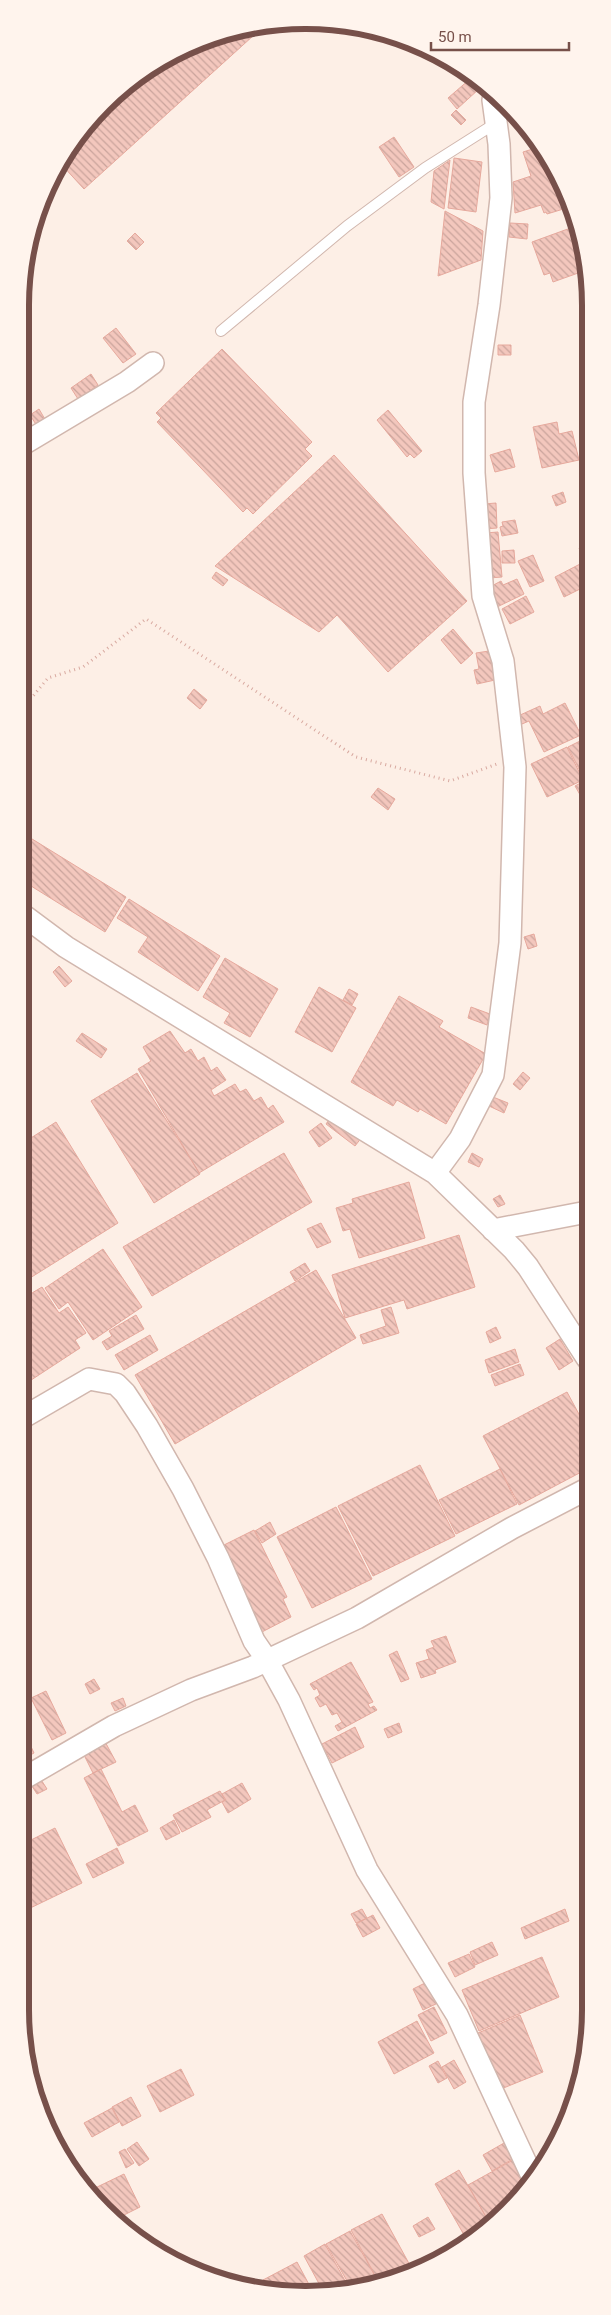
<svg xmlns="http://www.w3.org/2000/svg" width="611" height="2315" viewBox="0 0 611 2315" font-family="Roboto,sans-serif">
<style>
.building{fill:url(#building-back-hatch);stroke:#e6a99d}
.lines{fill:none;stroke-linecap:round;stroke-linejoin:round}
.lane-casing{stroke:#d1b7ae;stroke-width:12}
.street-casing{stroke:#d1b7ae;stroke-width:24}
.path{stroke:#d8a9a0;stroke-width:3;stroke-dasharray:1 4;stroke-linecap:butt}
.lane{stroke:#fff;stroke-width:10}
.street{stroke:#fff;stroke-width:21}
.rim{fill:none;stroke:#77504a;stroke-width:6}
</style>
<defs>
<pattern id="building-back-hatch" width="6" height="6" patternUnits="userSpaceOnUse" patternTransform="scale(1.25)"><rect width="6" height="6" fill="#f3c7bd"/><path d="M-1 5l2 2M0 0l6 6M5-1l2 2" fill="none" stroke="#caa49c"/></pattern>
</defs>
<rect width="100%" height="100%" fill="#fdefe6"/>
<!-- building -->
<path class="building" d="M250,26H264L84,189L61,164L68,147L147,68Z
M470,79L479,89L457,109L448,98Z
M456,110L466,120L461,125L451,115Z
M394,137L414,167L399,177L379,147Z
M539,147L562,179L570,207L547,214L546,212L544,213L541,205L515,213L513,182L531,176L523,152Z
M454,158L482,162L476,212L448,208Z
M450,160L444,209L431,202L434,171Z
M445,211L483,231L481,260L438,276Z
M510,223L528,224L527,239L509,237Z
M576,226L586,260L578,263L581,272L553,282L550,273L544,275L532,242Z
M135,233L144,242L136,250L127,241Z
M116,328L136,354L123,363L103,338Z
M498,345H511V355H498Z
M222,349L312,442L305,449L312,456L253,514L247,508L243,512L157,422L161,418L156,413Z
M91,374L98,385L78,399L71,388Z
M39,409L46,421L37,426L30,415Z
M388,410L422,451L414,458L410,454L407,457L377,420Z
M557,422L559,434L572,431L579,460L542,468L533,427Z
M510,449L515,467L495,472L490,455Z
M334,455L467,601L388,672L337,615L319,632L215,566Z
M563,492L566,502L556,506L552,496Z
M496,503L497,528L484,529V504Z
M515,520L518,533L502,536L500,527L503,526L502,522Z
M498,532L502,577L489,578L485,533Z
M588,543V558L585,560L579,548Z
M514,550L515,563H502V551Z
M533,555L544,581L530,587L518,561Z
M582,563L588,576V585L564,597L555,577Z
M216,572L228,580L223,586L212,578Z
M517,579L524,594L497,607L488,588L501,581L503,585Z
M526,596L534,612L510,624L502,609Z
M453,629L473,653L461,664L441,640Z
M489,651L495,680L477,684L474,670L479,669L476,653Z
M194,689L207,700L200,709L187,698Z
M565,703L581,735L544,752L529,721L522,724L518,716L540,706L543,714Z
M588,737V777L584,779L568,747Z
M567,747L583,780L547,797L531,764Z
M588,779V806L587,807L575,786Z
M378,788L395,799L388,810L371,797Z
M24,834L126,897L105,932L23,881Z
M129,899L220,956L198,991L138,952L148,937L117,918Z
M534,934L537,946L528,949L524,937Z
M225,958L278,989L250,1037L224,1023L230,1013L203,997Z
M59,966L72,981L65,987L53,972Z
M319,987L356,1008L332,1052L295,1032Z
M349,989L358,994L352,1005L343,1000Z
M399,996L443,1021L439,1027L486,1054L446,1124L420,1109L418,1112L397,1100L393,1106L351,1082Z
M471,1007L490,1014L487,1025L468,1018Z
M170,1031L185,1053L191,1049L198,1061L204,1057L211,1071L217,1067L226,1080L211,1090L214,1096L235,1084L240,1092L246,1089L254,1101L261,1097L268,1109L273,1105L284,1122L199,1173L138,1069L151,1061L143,1047Z
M82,1033L107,1049L101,1058L76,1041Z
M523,1072L530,1078L520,1090L513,1084Z
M137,1073L200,1174L154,1203L91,1101Z
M493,1097L508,1103L504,1113L489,1106Z
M333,1114L362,1137L355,1146L326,1124Z
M56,1122L118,1223L22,1283L23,1143Z
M321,1123L332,1138L319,1147L309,1132Z
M284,1153L312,1202L152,1296L123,1247Z
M472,1153L483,1159L479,1167L468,1162Z
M409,1182L425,1238L359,1258L350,1229L343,1231L336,1208L353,1203L352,1199Z
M500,1195L505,1204L498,1207L493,1199Z
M321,1223L331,1242L317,1248L307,1229Z
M459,1235L475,1287L407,1309L404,1300L345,1318L332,1275Z
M103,1249L142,1307L93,1340L68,1302L59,1309L45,1288Z
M305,1263L310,1271L295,1281L290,1272Z
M316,1270L356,1338L175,1444L135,1375Z
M42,1287L59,1313L68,1307L86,1333L75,1340L80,1348L22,1386V1299Z
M391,1307L399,1333L363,1344L360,1335L386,1326L381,1310Z
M136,1315L144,1329L107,1350L102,1342L112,1336L109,1331Z
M496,1327L501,1338L490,1343L486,1332Z
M150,1335L158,1350L124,1370L115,1355Z
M560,1339L573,1361L559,1370L546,1348Z
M515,1349L519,1362L489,1373L485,1360Z
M520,1364L524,1375L495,1386L491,1375Z
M567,1392L587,1429V1469L519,1505L483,1436Z
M420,1465L455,1536L373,1576L338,1506Z
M500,1469L517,1504L456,1534L439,1500Z
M336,1507L372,1579L312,1608L277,1537Z
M270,1522L276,1534L262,1543L255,1531Z
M254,1530L287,1597L283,1599L291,1617L258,1634L214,1550Z
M446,1636L456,1662L435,1670L436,1673L421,1678L416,1663L429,1659L426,1650L434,1647L431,1641Z
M397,1651L409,1679L401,1682L389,1655Z
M351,1662L373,1702L368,1704L370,1708L374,1706L377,1710L338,1731L335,1726L342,1722L337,1713L332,1715L326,1704L320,1707L315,1698L320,1695L317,1688L314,1690L310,1684Z
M94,1679L100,1689L90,1694L85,1684Z
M46,1691L66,1733L52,1740L31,1698Z
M123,1698L126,1706L115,1711L111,1703Z
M399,1723L402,1732L388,1738L384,1729Z
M21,1725L34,1753L21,1760Z
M355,1727L364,1747L332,1763L322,1744Z
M103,1738L116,1762L93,1773L81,1749Z
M101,1769L122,1812L135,1805L148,1831L118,1846L84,1778Z
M40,1778L47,1789L37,1794L30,1783Z
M242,1783L251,1799L228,1813L222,1802L226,1800L222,1794Z
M220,1791L225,1800L207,1810L211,1817L182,1832L173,1815Z
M174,1820L180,1833L166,1840L160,1828Z
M55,1828L82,1883L20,1913L21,1845Z
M117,1848L124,1863L93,1878L86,1864Z
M362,1909L367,1918L356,1923L351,1914Z
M565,1909L569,1921L525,1939L521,1928Z
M373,1915L380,1928L363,1937L356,1924Z
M492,1942L498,1955L475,1965L470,1952Z
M469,1954L475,1967L455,1977L448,1963Z
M542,1957L559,1997L479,2031L462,1990Z
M427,1982L438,2003L423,2010L413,1989Z
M434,2007L447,2033L431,2041L418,2015Z
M520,2015L543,2072L501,2089L478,2033Z
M417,2021L434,2053L394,2074L378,2042Z
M454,2060L466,2082L454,2089L442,2067Z
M438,2061L447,2078L438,2083L429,2066Z
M181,2069L194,2095L160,2112L147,2086Z
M131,2097L141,2116L122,2126L112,2107Z
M112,2108L119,2122L92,2137L84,2123Z
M137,2142L149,2159L139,2166L127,2149Z
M504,2143L513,2159L492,2171L483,2155Z
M125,2149L134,2163L126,2168L119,2152Z
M513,2160L526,2183L490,2224L468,2185Z
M459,2170L490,2224L480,2236L468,2242L435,2184Z
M124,2174L140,2207L118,2218L101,2206L93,2189Z
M382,2214L412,2269L380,2285L351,2230Z
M428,2217L435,2229L419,2237L413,2226Z
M350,2231L380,2285L351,2288L326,2244Z
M325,2244L349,2288L323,2291L304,2256Z
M297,2262L313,2292L287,2294L268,2289L263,2280Z"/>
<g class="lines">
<defs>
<path id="lane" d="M221,331L347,226L425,168L496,123"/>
<path id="street" d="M25,443L127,382L153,363
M23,915L66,947L435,1173L514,1250L528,1267L587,1358
M435,1173L460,1139L493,1075L510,943L515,767L503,661L483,596L474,473V402L489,305L501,198L499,144L493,100L497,96
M493,1230L587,1212
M22,1418L89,1379L116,1384L125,1393L147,1426L183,1489L218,1558L254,1641L267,1660L289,1700L367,1870L457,2015L532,2176
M21,1780L114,1726L191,1690L253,1667L357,1618L512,1528L587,1489"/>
</defs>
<!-- lane casing -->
<use href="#lane" class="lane-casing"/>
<!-- street casing -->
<use href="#street" class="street-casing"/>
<!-- path -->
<path class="path" d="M24,707L48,678L83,667L146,619L356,757L450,781L497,764"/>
<!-- lane -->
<use href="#lane" class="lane"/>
<!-- street -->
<use href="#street" class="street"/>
</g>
<!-- crop -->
<path d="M0 0H611V2315H0ZM305 29H306A276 276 0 0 1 582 305V2010A276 276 0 0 1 306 2286H305A276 276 0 0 1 29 2010V305A276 276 0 0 1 305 29Z" fill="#fff4ed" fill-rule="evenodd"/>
<path class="rim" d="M305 29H306A276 276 0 0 1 582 305V2010A276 276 0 0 1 306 2286H305A276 276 0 0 1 29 2010V305A276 276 0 0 1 305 29Z"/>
<!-- scale -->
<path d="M431 42v8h138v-8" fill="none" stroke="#77504a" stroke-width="2.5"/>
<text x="438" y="42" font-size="15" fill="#77504a" stroke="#fff4ed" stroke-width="4" paint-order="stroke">50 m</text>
</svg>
